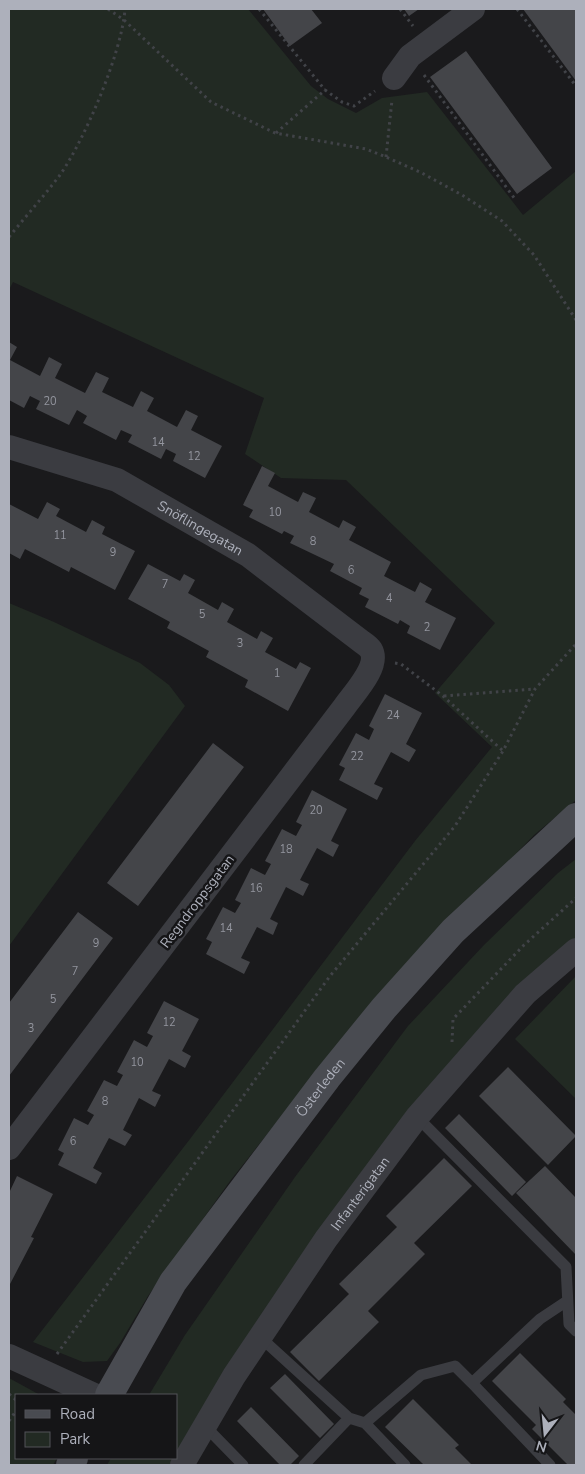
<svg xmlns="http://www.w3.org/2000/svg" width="585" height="1474" viewBox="0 0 585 1474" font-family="'Nunito Sans',sans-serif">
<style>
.green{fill:#222a23}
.building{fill:#444549}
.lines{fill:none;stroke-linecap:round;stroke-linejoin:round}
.path{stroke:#414348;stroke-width:3;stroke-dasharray:2.5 4;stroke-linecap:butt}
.lane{stroke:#3b3c41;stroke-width:11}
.street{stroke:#3b3c41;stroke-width:24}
.secondary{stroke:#494b51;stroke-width:28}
.labels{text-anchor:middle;stroke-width:5;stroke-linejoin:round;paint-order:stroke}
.number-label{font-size:11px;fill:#93959e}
.street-label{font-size:14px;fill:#adb0bb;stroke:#151517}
</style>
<rect width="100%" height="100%" fill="#1a1a1c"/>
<!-- green -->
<path class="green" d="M9,9H248L311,86L328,99L356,113L382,98L427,92L523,215L576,171V800L534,835L416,958L303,1089L230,1181L148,1296L120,1343L107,1361L83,1362L33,1342L190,1139L415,841L492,747L435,693L495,623L346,480L281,478L245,454L264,398L13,282L9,290Z
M9,603L54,622L140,663L169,685L185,706L9,946Z
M576,859V938L508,1005L176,1455V1395H149L185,1335L295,1177L408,1026L484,945L558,873Z
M576,976V1099L515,1039Z
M9,1378L40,1395H16V1458H57L53,1465H9Z
M111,1458H174L170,1465H107Z"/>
<!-- building -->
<path class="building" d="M263,9H311L322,23L290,46Z
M404,9H419L409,16Z
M523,9H575L576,11V81Z
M466,51L552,168L517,194L430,77Z
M9,342L17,347L10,360L40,376L49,357L62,364L55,378L85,393L96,372L109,378L102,392L133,407L141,391L154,398L147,411L177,427L186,410L198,416L191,430L222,446L205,478L173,461L176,454L166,449L161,459L128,442L132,435L121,430L116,440L83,423L87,416L77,410L69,425L36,409L40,401L30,396L24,408L9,400Z
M262,466L275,473L268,486L298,502L303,492L316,498L309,512L339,528L343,520L356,527L349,540L391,562L384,576L415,592L420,582L432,589L425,602L456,618L440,650L407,633L410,626L400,620L398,624L365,607L369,599L359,594L362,588L330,571L334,564L290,543L294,536L284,531L282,534L249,517L253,510L243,505Z
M47,502L60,509L56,516L86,532L92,520L105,527L102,534L135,551L115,590L71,567L69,572L25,549L20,559L9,553V504L38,519Z
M148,564L180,581L184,574L195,580L188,593L218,610L222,602L234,609L227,622L257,639L261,631L273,638L265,652L296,669L300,662L311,668L288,711L245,687L248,680L206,657L209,651L167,628L170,622L128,599Z
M385,694L422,713L406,744L416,750L409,762L391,752L374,784L383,788L377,800L339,780L345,768L339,765L356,733L369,740L374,729L369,726Z
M213,743L244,767L138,906L107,883Z
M312,790L347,809L331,841L339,845L333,857L317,848L300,880L309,884L303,896L286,887L270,919L278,923L273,935L257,927L241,958L250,962L244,974L206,954L212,942L206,939L223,907L235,913L241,903L235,900L251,868L265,875L271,864L265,861L282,829L296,836L302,825L296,822Z
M78,912L113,938L9,1076V1003Z
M164,1001L199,1019L182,1051L191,1056L185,1068L169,1059L152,1091L161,1095L155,1107L139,1098L123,1130L132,1135L125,1146L109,1138L93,1168L102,1173L96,1184L58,1165L64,1153L58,1150L74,1118L88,1125L94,1115L87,1111L104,1080L117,1086L123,1075L117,1072L134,1040L147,1047L153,1036L147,1033Z
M508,1067L576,1136L548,1165L479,1096Z
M459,1114L526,1182L512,1196L445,1128Z
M444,1158L472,1186L414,1243L425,1254L368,1311L379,1322L319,1381L290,1352L349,1294L339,1284L397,1227L386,1216Z
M545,1166L576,1198V1255L516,1193Z
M17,1176L53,1194L31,1237L34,1238L9,1286V1193Z
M520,1353L566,1399L563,1402L576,1415V1465H568L532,1429L536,1425L492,1381Z
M285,1374L334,1424L320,1438L270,1388Z
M413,1399L459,1445L455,1448L472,1465H424L385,1427Z
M251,1407L299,1456L290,1465H280L237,1421Z"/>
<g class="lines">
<!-- path -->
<path class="path" d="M108,9L124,20L211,102L275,133L366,149L386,157L420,172L462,195L502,221L534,255L576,320
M259,9L325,90
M400,9L413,26
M517,9L576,86
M424,75L515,199
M276,133L325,90L342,102L354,106L375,91
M386,157L392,100
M9,237C26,216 44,196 60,175C85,139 122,52 125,9
M395,663L401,664L443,696L503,751
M444,696L535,689
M452,1042L453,1019L524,945L576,898
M57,1354L330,976L455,826L503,751L535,689L576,644
M9,1394L16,1400
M9,1421L16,1411"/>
<!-- lane -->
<path class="lane" d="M417,1117L566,1267L569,1324L576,1331
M260,1337L349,1418L365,1423
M205,1426L243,1465
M304,1465L349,1418
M405,1465L365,1423L421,1375L455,1366L472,1383
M550,1465L472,1383L540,1319L567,1301"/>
<!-- street -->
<g class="street">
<path d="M394,78L410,56L473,9"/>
<path id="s1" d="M9,447L117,480L248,555L362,642C365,644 369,647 371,650C380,666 354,693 345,706L9,1148"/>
<path d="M9,1356L94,1395"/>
<path id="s2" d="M182,1465L234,1376L326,1239L417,1117L525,994L576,950"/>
</g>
<!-- secondary -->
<g class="secondary">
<path id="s3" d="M109,1395L173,1282L327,1078L384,1008L453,931L576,817"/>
<path d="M70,1465L74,1458"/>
</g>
</g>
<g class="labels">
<!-- number labels -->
<g class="number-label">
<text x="50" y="405">20</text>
<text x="158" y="446">14</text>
<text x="194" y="460">12</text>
<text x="275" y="516">10</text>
<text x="60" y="539">11</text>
<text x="313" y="545">8</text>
<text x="113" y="556">9</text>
<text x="351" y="574">6</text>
<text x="165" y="588">7</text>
<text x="389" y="602">4</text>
<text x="202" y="618">5</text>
<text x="427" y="631">2</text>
<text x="240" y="647">3</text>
<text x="277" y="677">1</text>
<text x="393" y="719">24</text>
<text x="357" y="760">22</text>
<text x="316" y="814">20</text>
<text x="286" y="853">18</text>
<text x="256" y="892">16</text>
<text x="226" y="932">14</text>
<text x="96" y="947">9</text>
<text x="75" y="975">7</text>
<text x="53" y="1003">5</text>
<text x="169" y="1026">12</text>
<text x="31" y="1032">3</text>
<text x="137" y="1066">10</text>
<text x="105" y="1105">8</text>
<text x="73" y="1145">6</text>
</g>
<!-- street labels -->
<g class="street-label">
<text dy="5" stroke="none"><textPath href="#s1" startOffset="209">Snöflingegatan</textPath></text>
<text transform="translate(197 901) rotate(-53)" y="5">Regndroppsgatan</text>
<text dy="5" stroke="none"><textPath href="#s3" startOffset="374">Österleden</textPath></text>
<text dy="5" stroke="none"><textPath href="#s2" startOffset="325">Infanterigatan</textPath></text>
</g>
</g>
<!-- border -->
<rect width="585" height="1474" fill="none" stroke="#adb0bb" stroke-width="20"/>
<!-- legend -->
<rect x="15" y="1394" width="162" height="65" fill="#151517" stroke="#525359"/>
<rect x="25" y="1410" width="25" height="8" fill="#494b51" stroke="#525359"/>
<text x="60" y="1419" font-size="15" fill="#adb0bb">Road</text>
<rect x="25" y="1432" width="25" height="15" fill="#222a23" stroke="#525359"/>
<text x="60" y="1444" font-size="15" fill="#adb0bb">Park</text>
<!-- north arrow -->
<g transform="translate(545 1434) rotate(196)" stroke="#151517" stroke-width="4" paint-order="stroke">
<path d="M0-4L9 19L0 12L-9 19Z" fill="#adb0bb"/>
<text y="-8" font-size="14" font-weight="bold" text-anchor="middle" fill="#adb0bb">N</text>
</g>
</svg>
